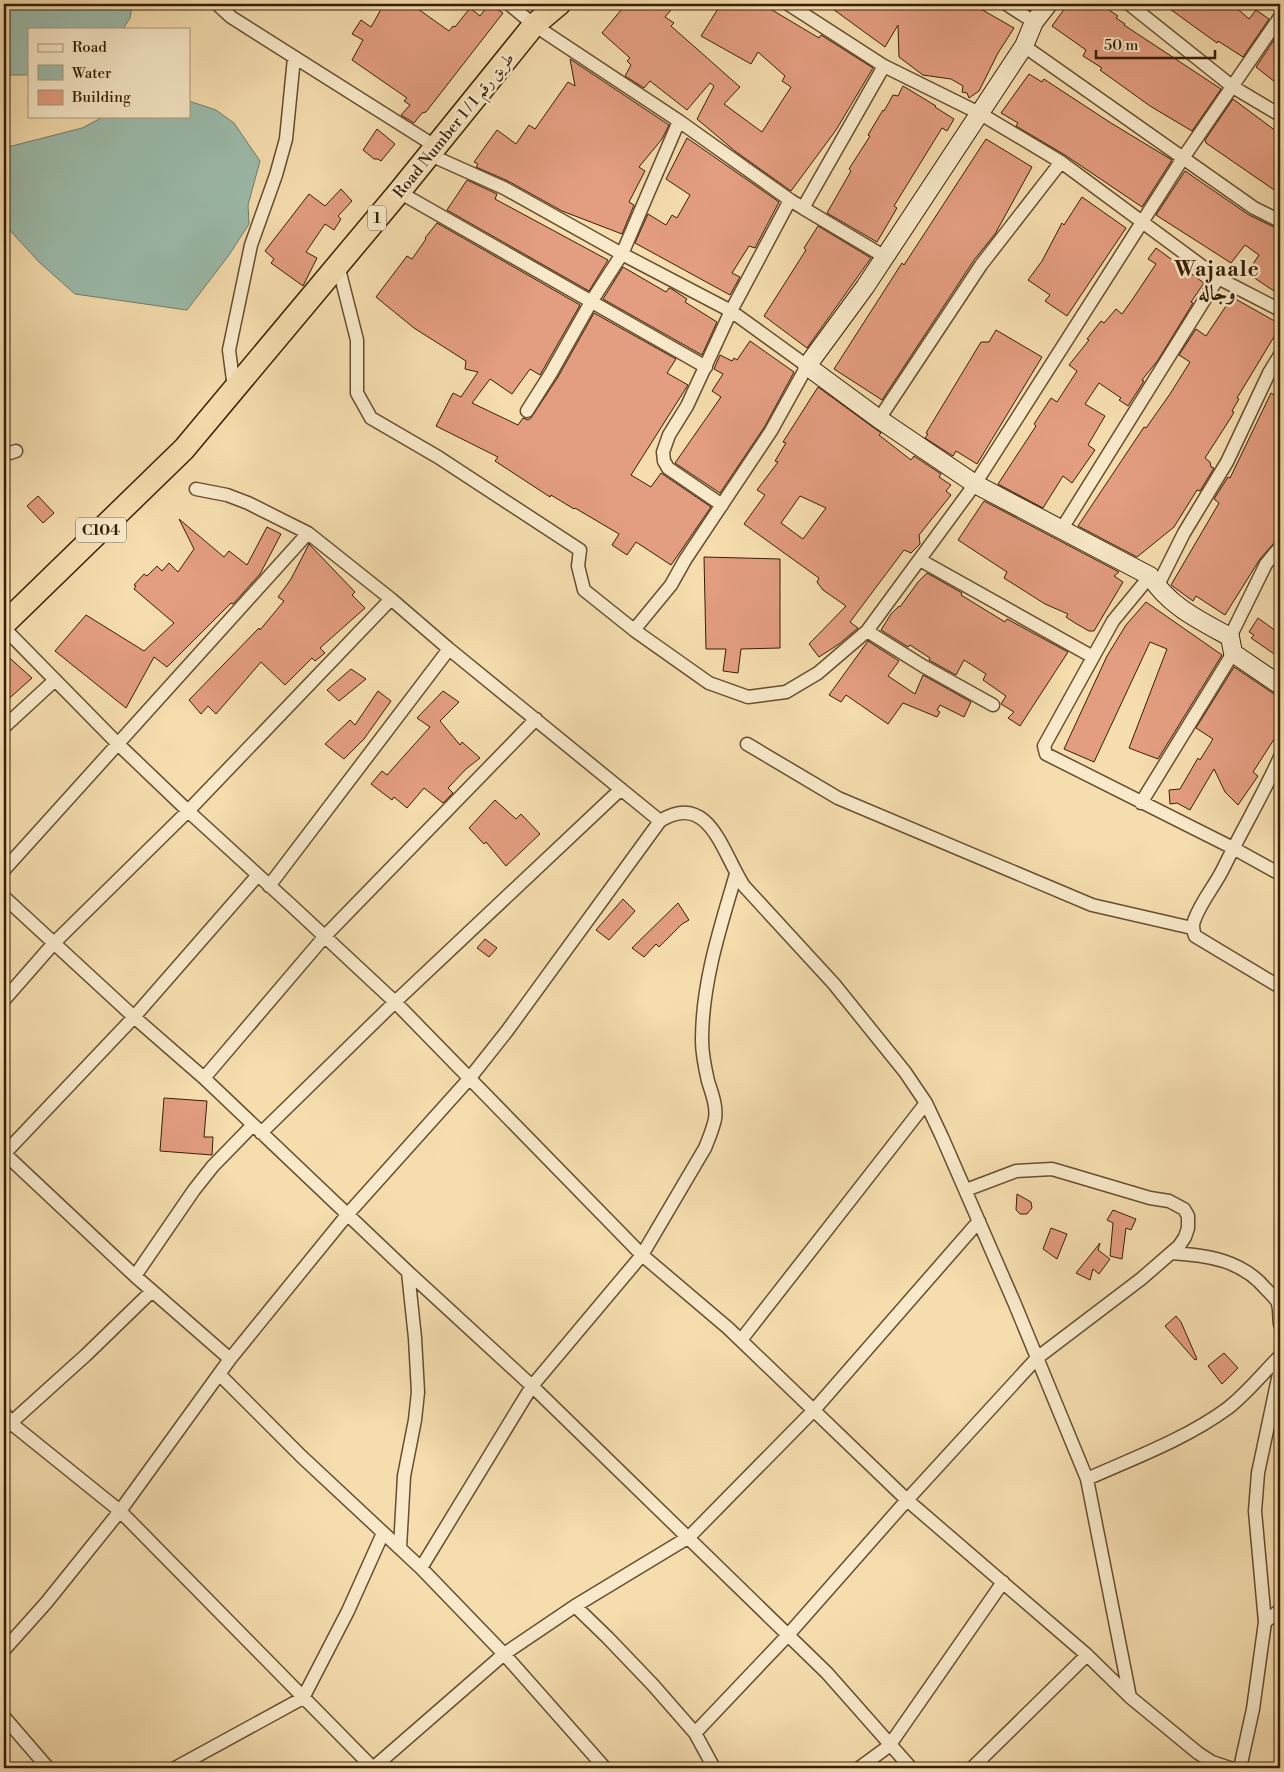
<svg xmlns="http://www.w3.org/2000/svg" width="1284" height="1772" viewBox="0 0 1284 1772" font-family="'Libre Bodoni',Amiri,serif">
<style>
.water{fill:#9cbcac;stroke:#747d69}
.building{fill:#e39d80;stroke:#371f05;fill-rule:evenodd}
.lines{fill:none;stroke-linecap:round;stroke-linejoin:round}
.street-casing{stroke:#664e2f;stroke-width:15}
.secondary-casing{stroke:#371f05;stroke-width:20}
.highway-casing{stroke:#371f05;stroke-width:25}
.street{stroke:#f8e9ca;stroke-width:12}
.secondary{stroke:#f8e9ca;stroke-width:18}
.highway{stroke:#f5ddae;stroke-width:22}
.labels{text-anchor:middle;stroke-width:5;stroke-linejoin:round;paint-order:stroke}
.shield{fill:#f8e9ca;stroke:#715c40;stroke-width:1}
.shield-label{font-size:15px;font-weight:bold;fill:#371f05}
.street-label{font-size:16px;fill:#371f05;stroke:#f8e9ca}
.district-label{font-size:21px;font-weight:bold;letter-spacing:1px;fill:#371f05;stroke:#f8e9ca}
</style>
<rect width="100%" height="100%" fill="#f5ddae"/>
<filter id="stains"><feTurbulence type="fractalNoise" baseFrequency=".004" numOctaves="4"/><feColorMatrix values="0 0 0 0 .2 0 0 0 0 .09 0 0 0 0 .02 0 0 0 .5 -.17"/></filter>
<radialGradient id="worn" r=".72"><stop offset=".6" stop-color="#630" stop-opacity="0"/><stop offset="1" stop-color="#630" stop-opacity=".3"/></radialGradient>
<!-- water -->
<path class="water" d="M4,4H132L130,18L123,29H29V75H4Z
M189,101L216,110L234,123L260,161L248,205L249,224L229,255L187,310L75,294L40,263L4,224V148L82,128L105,116H189Z"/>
<!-- building -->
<path class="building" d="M384,4H411L449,31L453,26L455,27L470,8L480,16L489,4L503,13L426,112L422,113L414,123L401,115L410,105L404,101L407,98L352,60L363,40L352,34L361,20L371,27Z
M626,4H676L665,17L674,23L671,26L740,87L724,104L762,132L791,87L782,81L785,76L758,52L751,64L701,36L721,4H762L819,38L821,35L873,68L836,130L791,191L735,151L697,119L714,86L710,83L687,110L650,81L644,88L625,76L631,65L627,61L630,58L602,33Z
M826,4H912V9H941V4H972L1014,28L998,53L979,91L969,98L967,93L962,92L963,86L951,79L923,75L899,57L898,25L885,47Z
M1068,4H1100L1118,16L1116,18L1125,24L1124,25L1221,89L1192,131L1150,106L1100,70L1102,68L1083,56L1086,50L1052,26Z
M1163,4H1232L1249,19L1256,10L1269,19L1243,57L1218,41L1217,43Z
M1280,31V86L1256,67Z
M570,59L669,125L662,139L639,167L645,171L629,202L634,205L622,234L562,211L508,181L476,167L478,164L474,162L497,130L516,144L529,125L535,129L568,82L575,86Z
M1029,74L1042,82L1044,79L1056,87L1111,123L1172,160L1142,207L1065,155L1016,126L1018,123L1001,113Z
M903,86L936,106L935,107L954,119L947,131L942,128L894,206L897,208L877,242L827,213L851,171L849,169L870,136L868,135L883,110L884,111L893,95L898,96Z
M1233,99L1280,134V194L1206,143L1205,140Z
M377,129L395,144L381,161L378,159H374L363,150Z
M687,138L779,202L755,248L749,246L732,273L740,277L730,295L635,243L648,214L666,225L672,215L677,218L690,195L666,179Z
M986,139L1032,167L995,234L974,260L882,400L834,369L902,263L904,265Z
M1185,171L1249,215L1278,229L1274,234L1280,238V295L1247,273L1259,255L1245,245L1231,263L1156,215Z
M467,180L497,194L495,199L608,260L589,291L447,210Z
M341,189L352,201L338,216L341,219L334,230L325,224L306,252L317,258L303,286L271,263L274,259L265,251L309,194L325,206Z
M1082,197L1126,228L1067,316L1045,301L1050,295L1028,280L1042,261L1062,223L1064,225Z
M437,223L580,305L540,375L530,369L512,394L490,379L472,403L518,425L523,418L528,420L531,418L558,377L594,313L676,359L667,373L688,385L631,475L651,487L661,473L711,507L671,565L636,542L627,555L612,545L619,534L575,508L574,509L551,495L550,497L495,461L498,457L436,426L453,393L461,397L478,372L465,369L466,361L414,328L376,297L407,256L412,259L426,239L425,238Z
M818,226L871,258L807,348L764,316L806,250L804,248Z
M1156,248L1204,283L1191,302L1193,303L1158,360L1142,380L1144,381L1128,406L1119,400L1121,398L1099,383L1085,404L1105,416L1088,445L1095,450L1072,483L1063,476L1043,508L998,484L1036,426L1034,424L1051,398L1057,402L1077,371L1069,365L1089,340L1087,339L1101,321L1104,323L1116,309L1122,314L1132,300L1156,264L1148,259Z
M623,267L666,292L669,288H670L687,299L685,302L717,322L702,355L603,299Z
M1232,297L1280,324V327L1237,398L1239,399L1232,411L1234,412L1230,419L1205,458L1210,462L1211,467L1214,468L1200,491L1197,490L1174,527L1137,557L1078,526L1144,427L1146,428L1170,394L1190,362L1179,355L1196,329L1206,336Z
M996,330L1042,357L977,464L956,451L953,456L925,438L928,434L926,433L981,342H989Z
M750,341L794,372L765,426L720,493L675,463L721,397L712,391L723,374L714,369L720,355L732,361L734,358L737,360Z
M818,387L881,433L879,435L911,460L914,456L941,474L939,477L951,485L946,491L951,495L919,535L920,544L911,553L904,550L850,622L858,628L839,644L819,657L809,644L846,606L823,590L817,582L819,578L744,524L765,495L757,490L778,462L775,461L786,443L783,442ZM800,496L826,508L803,539L781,523Z
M1271,393L1280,399V536L1260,559L1225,615L1196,596L1193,601L1171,585L1219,503L1214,499L1228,477L1230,478Z
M38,496L54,513L43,523L27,506Z
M984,501L1119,572L1114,576L1123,582L1094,631H1089L1075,623L1066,617L1068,614L1045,604L1004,578L1007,572L958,540Z
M179,519L224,557L229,551L247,565L267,527L281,534L260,574L233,604L231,603L167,667L154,657L126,708L55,651L86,615L144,651L174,623L134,589L136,586L134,585L144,574L147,576L157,566L162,571L169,563L178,572L194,549Z
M309,544L355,592L352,595L365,608L320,648L325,653L315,661L312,658L285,685L261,662L216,714L208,706L201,714L189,700L259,628L260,630L284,601L278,597L291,579Z
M704,557L780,559V648L741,649L738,673L723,671L726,649H706Z
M927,573L962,593L961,595L1005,622L1007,619L1068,652L1020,726L1008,718L1014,712L1001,704L1006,696L983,680L986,674L964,660L956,675L929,660L930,658L910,645L908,647L881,630L891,614L899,606L900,607L918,582Z
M1146,602L1222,655L1158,759L1129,748L1167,649L1150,642L1094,762L1064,749L1107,656L1126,625Z
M1258,618L1280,634V658L1251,638L1254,635L1249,632Z
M868,641L899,661L888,676L915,694L923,675L971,702L964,717L940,705L937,710L940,712L937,717L903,703L888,724L846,695L841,702L829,695Z
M4,653L32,678L4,703Z
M1234,667L1274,694L1280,696V730L1253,772L1258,776L1238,805L1225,792L1214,769L1190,810L1177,803L1170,804L1169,790L1180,789L1198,758L1200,760L1213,739L1196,728Z
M351,669L366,679L339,701L327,690Z
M378,691L391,701L364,739L344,759L325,744L350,720L355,725Z
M443,691L459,702L440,721L460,745L462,742L480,758L466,769L448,788L453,793L443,803L424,788L407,808L394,797L392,800L371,784L382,771L387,775L430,727L417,718Z
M495,800L516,819L521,814L540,834L506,866L486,842L484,844L469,828Z
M623,899L635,911L609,940L596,930Z
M678,903L689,920L682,924L659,947L656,944L644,957L632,948Z
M485,939L497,948L489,957L477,948Z
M164,1098L207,1101L204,1137H213L212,1155L160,1151Z
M1017,1194L1031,1202L1032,1208L1027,1214H1020L1016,1210Z
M1113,1210L1136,1219L1131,1230L1126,1228L1122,1259L1110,1256L1113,1223L1107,1220Z
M1051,1228L1067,1234L1057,1259L1043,1249Z
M1100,1243L1098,1250L1110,1259L1099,1274L1093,1269L1090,1280L1076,1273Z
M1176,1316L1181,1322L1197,1359L1195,1360L1165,1326Z
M1224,1353L1238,1368L1222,1384L1208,1366Z"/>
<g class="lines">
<defs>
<path id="street" d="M217,4L231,17L435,146
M509,4L534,25L679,121L790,200
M788,4L884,66L979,113L1061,162L1218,278L1280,310
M1006,4L1034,22
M1129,4L1233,87L1280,115
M1024,46L1254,208L1280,221
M428,154L504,188L622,254L731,311L807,366L771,431L685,560L671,585L634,630L709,683L748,697L786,692L818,673L867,631L975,484L1183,158L1280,17
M399,192L706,367
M803,208L885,257
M338,265L357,340V393L371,418L438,457L580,550L578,566L584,590L634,630
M234,388L229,350L251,245L276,175L286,139L294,58
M527,411L551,373L591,302L622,254L679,121
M879,419L981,265L1061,162
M4,455L16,451
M196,489L227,495L248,503L308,533L391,599L449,649L660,821
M722,505L668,468L664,461L663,452L669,435L687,406L731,311L790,200L803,208L884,66
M1061,530L1218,278
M920,560L1093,657
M1150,576L1113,621L1044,746L1046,754L1233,848L1280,874
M1157,587L1184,533L1227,462L1269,373L1280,355
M4,628L119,745L188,811L292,906L395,1002L642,1255L728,1328L907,1500L1087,1655L1130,1697L1198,1753L1212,1762L1230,1768
M867,631L923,666L993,705
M1230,637L1266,564L1280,547
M4,727L54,681
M747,744L838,798L1092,905L1192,928
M1280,757C1263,795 1242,830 1224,867C1215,886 1201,901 1194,921C1192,926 1193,930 1195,936L1280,987
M1141,803L1233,653
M4,870L308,533
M269,886L449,649
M4,897L134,1017L204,1078L408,1272L532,1386L827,1673L911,1768
M4,1000L53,944L188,811L391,599
M204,1078L325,936L536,719
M261,1133L395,1002L621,789
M4,1153L135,1276L230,1359
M4,1154L134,1017L258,875
M1171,1253C1207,1255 1242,1260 1266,1289C1270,1293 1274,1297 1277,1301C1280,1307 1279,1318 1280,1324
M135,1276L194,1190L213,1166L253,1125
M741,1340L926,1103
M219,1374L301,1456L421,1568L504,1654L605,1768
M4,1413L12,1424L120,1511L373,1768
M4,1429L86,1355L152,1291
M1087,1479C1134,1458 1186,1439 1228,1408C1247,1393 1263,1373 1280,1356
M400,1548L404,1476L415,1420L418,1392L415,1338L408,1272
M421,1568L532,1386L642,1255L705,1148C709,1138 713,1129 715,1119C717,1106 712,1094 708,1081C705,1068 702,1053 702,1040C702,983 720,928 736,874
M575,1606L608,1638L653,1685L695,1733L714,1768
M1265,1622L1280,1610
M4,1650L46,1603L120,1511L230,1359L347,1215L469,1079L507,1031L660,821C710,790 723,855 744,886L834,984L905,1072L926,1103L942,1137L1014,1302L1087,1479L1130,1697
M4,1717L48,1768
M695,1733L788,1635L907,1500L1037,1358L1141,1279L1179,1246L1185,1237L1188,1228V1216L1184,1209L1169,1201L1150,1198L1052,1169L1016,1171L966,1190
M175,1768L303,1698L348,1611L383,1533
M373,1768L504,1654L575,1606L689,1537L814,1410L979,1221
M859,1768L889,1746L1003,1582
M972,1768L1087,1655
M1240,1768L1253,1709L1265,1622L1255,1511L1258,1473L1280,1369"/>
<path id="secondary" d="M1048,4L1034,22L1024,46L865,287L807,366L879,419L975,484L1150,576C1169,606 1199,620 1230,637L1233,653L1280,685"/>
<path id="highway" d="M4,624L184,449L399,192L534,25L559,4"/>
</defs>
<!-- street casing -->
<use href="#street" class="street-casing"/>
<!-- secondary casing -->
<use href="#secondary" class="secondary-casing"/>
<!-- highway casing -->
<use href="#highway" class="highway-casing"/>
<!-- street -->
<use href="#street" class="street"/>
<!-- secondary -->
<use href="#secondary" class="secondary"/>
<!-- highway -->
<use href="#highway" class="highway"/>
</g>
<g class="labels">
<!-- shield labels -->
<g class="shield">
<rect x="368" y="205.5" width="18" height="25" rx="4"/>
<rect x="76" y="517.5" width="50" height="25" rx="4"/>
</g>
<g class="shield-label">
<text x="377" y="223">1</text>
<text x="101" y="535">C104</text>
</g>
<!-- street labels -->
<g class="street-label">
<text transform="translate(453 125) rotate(-51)" y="6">Road Number 1 / طريق رقم 1</text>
</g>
<!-- district labels -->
<g class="district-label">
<text x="1217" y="276">Wajaale<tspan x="1217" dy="24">وجاله</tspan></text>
</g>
</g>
<!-- margin -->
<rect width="1284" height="1772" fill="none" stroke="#f5ddae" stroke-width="20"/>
<rect x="5" y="5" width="1274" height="1762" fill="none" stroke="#371f05" stroke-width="2.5"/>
<rect x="10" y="10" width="1264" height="1752" fill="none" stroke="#371f05"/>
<!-- legend -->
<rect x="28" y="28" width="162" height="90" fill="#f8e9ca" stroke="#ab987b"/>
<rect x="38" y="44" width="25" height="8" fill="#f8e9ca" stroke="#ab987b"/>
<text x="72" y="52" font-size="15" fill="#371f05">Road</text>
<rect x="38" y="65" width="25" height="15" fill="#9cbcac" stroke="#ab987b"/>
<text x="72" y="78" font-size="15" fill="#371f05">Water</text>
<rect x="38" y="90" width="25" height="15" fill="#e39d80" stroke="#ab987b"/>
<text x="72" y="102" font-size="15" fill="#371f05">Building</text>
<!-- scale -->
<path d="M1096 50v8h119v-8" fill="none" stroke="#371f05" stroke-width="2.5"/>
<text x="1104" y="50" font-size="15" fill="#371f05" stroke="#f8e9ca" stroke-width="4" paint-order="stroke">50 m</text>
<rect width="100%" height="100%" filter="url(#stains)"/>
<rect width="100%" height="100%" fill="url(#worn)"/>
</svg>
